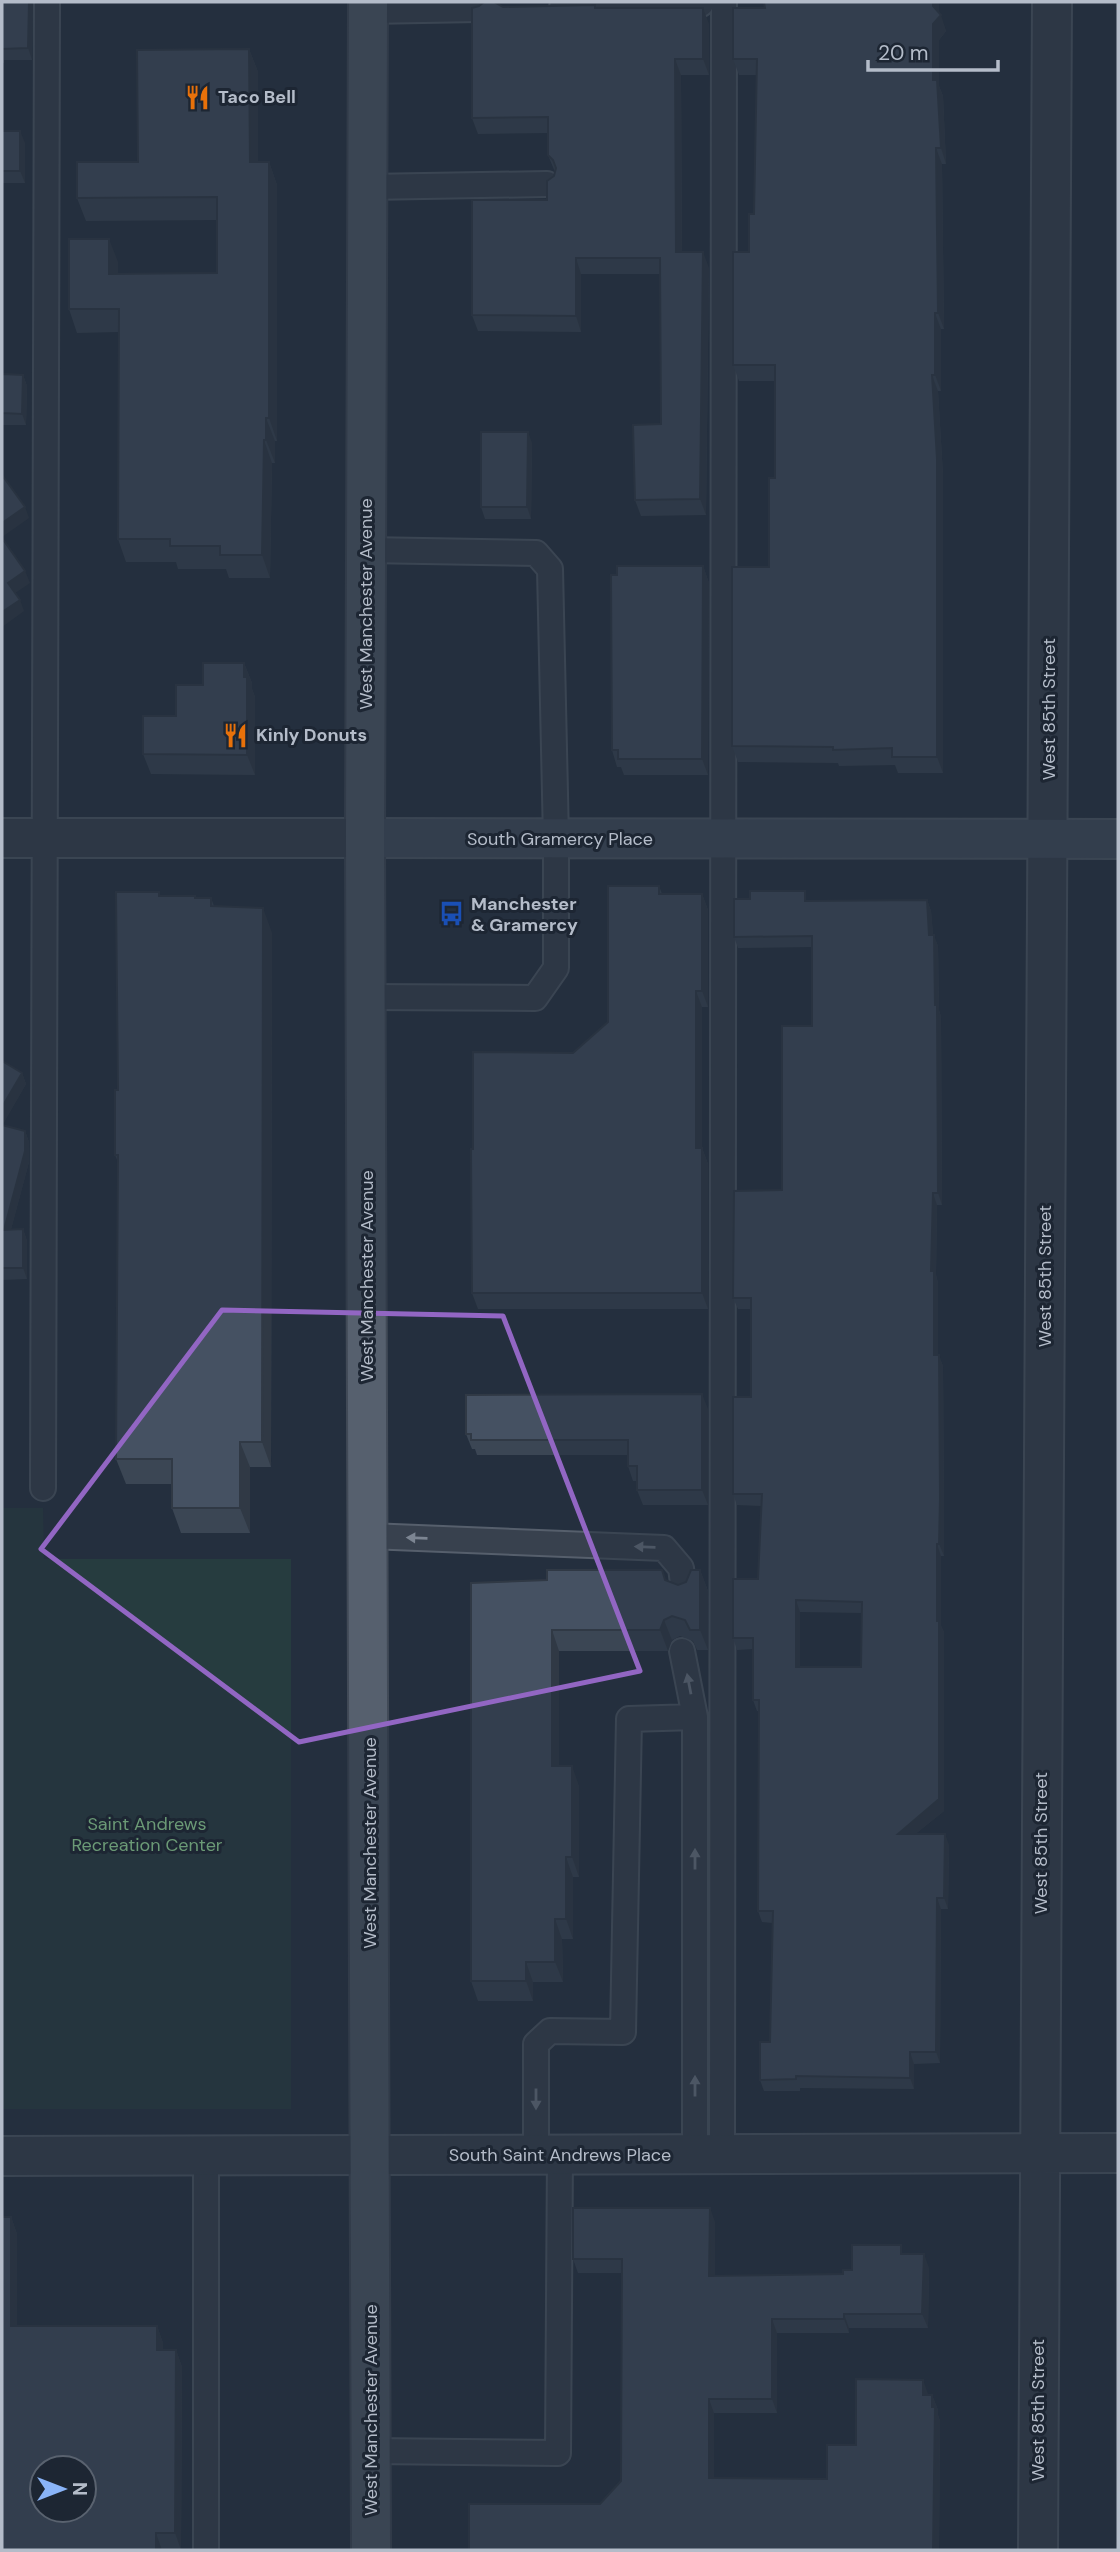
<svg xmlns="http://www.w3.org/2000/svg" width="1120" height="2552" viewBox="0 0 1120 2552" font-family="'DM Sans',sans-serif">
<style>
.green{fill:#263c3f}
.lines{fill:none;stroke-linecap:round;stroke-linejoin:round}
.lane-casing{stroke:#565f6c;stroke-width:28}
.street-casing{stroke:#565f6c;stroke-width:42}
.secondary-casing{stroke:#565f6c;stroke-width:42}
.primary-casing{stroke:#414a57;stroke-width:42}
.lane{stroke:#38414e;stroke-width:24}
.street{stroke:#38414e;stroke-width:38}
.secondary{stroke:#465061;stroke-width:38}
.primary{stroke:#56606e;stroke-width:38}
.wall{fill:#3b4654;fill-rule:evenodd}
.shaded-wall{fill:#303945}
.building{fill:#455162;stroke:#303945;stroke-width:2;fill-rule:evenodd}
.oneway{fill:#7c8592}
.marked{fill:none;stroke:#9266c3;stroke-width:5;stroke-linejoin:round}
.labels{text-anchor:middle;stroke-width:6;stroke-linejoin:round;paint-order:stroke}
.poi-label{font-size:18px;font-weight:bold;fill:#b4bcc9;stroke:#1d2633;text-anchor:start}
.street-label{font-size:18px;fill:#b4bcc9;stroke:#1d2633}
.park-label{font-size:18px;fill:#6b9a76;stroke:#1d2633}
</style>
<rect width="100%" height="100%" fill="#242f3e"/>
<!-- green -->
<path class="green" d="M2,1508H43L44,1559H291V2109H2Z"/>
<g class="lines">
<defs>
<path id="lane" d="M562,7L701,4
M368,11L478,9
M367,187L547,184
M366,550L536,553L550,569L556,839V968L535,998L366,997
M43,1488L47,2
M369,1536L664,1548L681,1568L684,1591
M682,1651L695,1717V2154
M536,2154V2044L550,2031L623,2032L629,1719L695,1717
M722,2154L724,2
M206,2156V2550
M371,2451L558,2453L560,2154"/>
<path id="street" d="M2,838H365
M2,2156L1118,2153
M1038,2550L1052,2"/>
<path id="secondary" d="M365,838L1118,839"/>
<path id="primary" d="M368,2L365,838L371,2550"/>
</defs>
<!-- lane casing -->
<use href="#lane" class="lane-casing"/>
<!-- street casing -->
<use href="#street" class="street-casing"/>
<!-- secondary casing -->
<use href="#secondary" class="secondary-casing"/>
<!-- primary casing -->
<use href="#primary" class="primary-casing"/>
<!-- lane -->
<use href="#lane" class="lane"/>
<!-- street -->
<use href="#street" class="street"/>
<!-- secondary -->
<use href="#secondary" class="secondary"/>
<!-- primary -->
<use href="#primary" class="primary"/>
</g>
<!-- wall -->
<path class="wall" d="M2,2H33L32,60H4V63H2Z
M939,2V14L946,31L939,40V86L943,96L946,164H942L944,329H941V391H938L943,475V773H898L895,765L839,766L838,763L738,762L732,746L769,567L775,478V381H739L733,365L749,252L754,214L757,75H739L733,59L765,8Z
M496,3L503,7L596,8L709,24V75H681L682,252L709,268L706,515L641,516L635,500L661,424L660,274H581V332L478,331L472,315L547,200L555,172L548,155V133L478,134L472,118L479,6Z
M249,49L258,72V162H269L277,185V441H275V463H272L270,578H229L226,569H178L176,562H126L118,539V332L77,333L69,309L118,262V274L217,273V220L86,221L77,198L138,162Z
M2,131L25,143V183H2Z
M2,374L23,375L27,386L26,425H2Z
M532,443L531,519H485L481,507Z
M703,566L709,583L708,775H624L621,767H617L612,750L617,575Z
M244,663L252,683V689L255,697V775L151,774L143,754L203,685Z
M659,886L662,894H702L708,910V1007H702V1148L708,1164V1309H478L472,1293L473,1149L573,1053L608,1022Z
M160,896H195L196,898H211L214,906L272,933L271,1467H250V1533H181L172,1508V1484H126L116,1459L118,1162L115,1155L118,1090Z
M927,900L931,911L933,935L938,946L939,1010L941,1017L942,1205H937L936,1275L938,1283V1355L943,1366L944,1509V1556H941V1626L944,1632V1811L915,1834L949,1845L948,1909H941L940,2063L914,2064V2089L800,2088V2091H764L760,2080L770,2042L773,1923L762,1922L758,1911L759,1711H757L753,1700V1649L737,1650L733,1638L758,1579L761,1506L737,1505L733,1494L751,1397V1309H738L733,1298L782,1190L812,1026V947L738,948L734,937L809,901ZM800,1612L862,1613L861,1667H800Z
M2,1061L22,1073L26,1084L2,1125L25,1131L29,1142V1162L11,1229H23L27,1241V1279L2,1280Z
M708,1409V1505H643L637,1490V1481H633L628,1466V1455H477L475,1449H472L466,1434Z
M700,1570L708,1591V1650H697L693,1641L680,1636L672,1640L668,1651H559V1766L579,1786V1877H573V1939H562L563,1982H533V2001H478L471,1981V1583L665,1580L678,1585L686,1582Z
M11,2217L17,2234V2326H157L163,2343V2350H176L182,2367L181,2550H2Z
M715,2222V2276L843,2274L904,2254L929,2268L928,2328H849V2333H777V2413H714V2478L827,2479L856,2445L928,2395H932L938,2410V2415L940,2421L939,2550L600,2504L621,2481L622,2273H578L573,2259Z"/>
<!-- shaded-wall -->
<path class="shaded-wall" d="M29,2H33L32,60L28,48Z
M933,2H939V17L941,15L946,31L939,40V86L943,96L946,164L941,148L933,80Z
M703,8L709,24V75L703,59Z
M249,49L258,72V185L250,162Z
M675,59L681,75L682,268L676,252Z
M20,131L25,143V183L20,171Z
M936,148L942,164L944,329L938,313Z
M269,162L277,185V441L269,418Z
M109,239L118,262V297L109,274Z
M703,252L709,268L706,515L700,499Z
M576,258L581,274V332L576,316Z
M935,313L941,329V391L935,375Z
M23,375L27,386L26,425L22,414Z
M932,375L938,391L943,475V773L937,757Z
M266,418L275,441V463L266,440Z
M528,432L532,443L531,519L527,507Z
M264,440L272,463L270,578L262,555Z
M25,507L29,518L2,537V523Z
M703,566L709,583L708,775L702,759Z
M25,571L30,583L12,595L8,583Z
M20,600L24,611L2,627V612Z
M244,663L252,683V689L255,697V775L247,755Z
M702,894L708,910V1007L702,991Z
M927,900L931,911L934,946L929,935Z
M263,908L272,933L271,1467L262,1442Z
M934,935L938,946L939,1010L941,1017L942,1205L938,1193Z
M696,991L702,1007V1164L696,1148Z
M22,1073L26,1084L2,1126V1107Z
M25,1131L29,1142V1162L8,1241L4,1230Z
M702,1148L708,1164V1309L702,1293Z
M933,1193L937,1205L936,1275L938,1283V1366L934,1355L931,1271Z
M23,1229L27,1241V1279L23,1268Z
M939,1355L943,1366L944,1509V1556L939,1544Z
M702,1394L708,1409V1505L702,1490Z
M240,1442L250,1467V1533L240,1508Z
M937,1544L941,1556V1626L944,1632V1811L902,1845L898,1834L937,1621Z
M700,1570L708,1591V1650L700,1630Z
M796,1600L800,1612V1679L796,1667Z
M664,1620L672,1640L668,1651L660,1630Z
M552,1630L559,1651V1786L552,1766Z
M572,1766L579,1786V1877L572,1857Z
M945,1834L949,1845L948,1909L944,1898Z
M566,1857L573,1877V1939L566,1919Z
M937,1898L941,1909L940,2063L936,2052Z
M555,1919L562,1939L563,1982L555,1962Z
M526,1962L533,1982V2001L526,1981Z
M910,2052L914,2064V2089L910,2078Z
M710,2208L715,2222V2291L709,2276Z
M11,2217L17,2234V2342L11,2326Z
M924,2254L929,2268L928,2328L922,2314Z
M844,2314L849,2328V2333L844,2319Z
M772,2319L777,2333V2413L772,2399Z
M157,2326L163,2343V2367L157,2350Z
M176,2350L182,2367L181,2550L175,2533Z
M923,2380L928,2394V2409L923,2395Z
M932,2395L938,2410V2415L940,2421L939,2550H933Z
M709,2399L714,2413V2493L709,2478Z
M156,2533L162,2550H156Z"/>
<!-- building -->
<path class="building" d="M2,2H29L28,48L2,49Z
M484,2H494L503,7L595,5V8H703V59H675L676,252H703L700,499L635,500L633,425L661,424L660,258H576V316L472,315V200H547V181L554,176L556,168L553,160L548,155V117L472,118V8L479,6Z
M764,2H933V6L941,15L933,24V80H937L941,148H936L938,313H935V375H932L937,459V757H892V748L833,750V747L732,746V567H769V478H775V365H733V252H749V214H754L757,59H733V8H765Z
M249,49L250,162H269V418H266V440H264L262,555H220V546H170V539H118L119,309H69V239H109V274L217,273V197L77,198V162H138L137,50Z
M2,131H20V171H2Z
M2,374L23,375L22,414L2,413Z
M481,432H528L527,507H481Z
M2,475L25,507L2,523Z
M2,538L25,571L8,583L20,600L2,612Z
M617,566H703L702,759H618V750H612L611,575H617Z
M203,663H244V677H247V755L143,754V716H176V685H203Z
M608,886H659V894H702V991H696V1148H702V1293H472L471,1149H473V1052L573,1053L608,1022Z
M750,891H805V901L927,900L929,935H934L935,1005H937L938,1193H933L931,1271H934V1355H939L940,1498L939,1544H937V1621H939V1799L898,1834H945L944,1898H937L936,2052H910V2078L796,2076V2079L760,2080V2042H770L773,1911H758L759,1700H753V1638H733V1579H758L762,1494H733V1397H751V1298H733L734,1191L782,1190V1026H812V936L734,937V899H750ZM796,1600L862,1602L861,1667H796Z
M116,892H159V896H195V898H211V906L263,908L262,1442H240V1508H172V1459H116L118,1155H115V1090H118Z
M2,1061L22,1073L2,1107Z
M2,1125L25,1131V1151L4,1230L23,1229V1268H2Z
M702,1394V1490H637V1466H628V1440H471V1434H466V1395Z
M547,1570H662L665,1580L678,1585L686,1582L691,1570H700V1630H690L685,1620L672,1616L664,1620L660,1630H552V1766H572V1857H566V1919H555V1962H526V1981H471V1583L547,1580Z
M573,2208H710L709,2276L843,2274V2270H852V2245H901V2254H924L922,2314H844V2319H772V2399H709V2478L827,2479V2445H856V2379L923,2380V2395H932V2407H935L933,2550H469V2504H600L621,2481L622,2259H573Z
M2,2217H11V2326H157V2350H176L175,2533H156V2550H2ZM42,2468H84V2510H42Z"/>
<!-- one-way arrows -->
<defs><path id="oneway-solid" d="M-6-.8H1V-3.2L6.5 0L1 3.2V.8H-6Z" transform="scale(1.75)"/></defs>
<g class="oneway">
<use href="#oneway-solid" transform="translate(417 1538) rotate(-178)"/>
<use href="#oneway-solid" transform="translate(645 1547) rotate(-178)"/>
<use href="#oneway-solid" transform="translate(689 1684) rotate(-101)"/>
<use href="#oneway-solid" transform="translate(695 1859) rotate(-90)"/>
<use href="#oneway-solid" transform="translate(695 2086) rotate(-90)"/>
<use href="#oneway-solid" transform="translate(536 2099) rotate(90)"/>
</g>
<!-- marked area -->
<path d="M0 0H1120V2552H0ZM222,1310L503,1316L640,1671L299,1742L41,1549Z" fill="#242f3e" fill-opacity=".55" fill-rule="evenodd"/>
<path class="marked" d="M222,1310L503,1316L640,1671L299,1742L41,1549Z"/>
<!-- icons -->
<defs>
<symbol id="restaurant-bare" viewBox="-9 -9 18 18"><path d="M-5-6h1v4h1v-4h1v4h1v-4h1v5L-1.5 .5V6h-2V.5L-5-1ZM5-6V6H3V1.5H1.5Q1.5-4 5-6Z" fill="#e8710a" stroke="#1d2633" stroke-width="2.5" paint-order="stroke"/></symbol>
<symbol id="bus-bare" viewBox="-9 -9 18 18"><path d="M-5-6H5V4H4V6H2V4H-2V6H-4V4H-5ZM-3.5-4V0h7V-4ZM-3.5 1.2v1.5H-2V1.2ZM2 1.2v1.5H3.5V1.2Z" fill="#1a4fb4" stroke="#1d2633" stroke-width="2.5" paint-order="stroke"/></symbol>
</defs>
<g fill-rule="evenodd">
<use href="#restaurant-bare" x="180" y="80" width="35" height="35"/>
<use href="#restaurant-bare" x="218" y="718" width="35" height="35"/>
<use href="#bus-bare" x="434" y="896" width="35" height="35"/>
</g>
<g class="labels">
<!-- poi labels -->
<g class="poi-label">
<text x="218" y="103">Taco Bell</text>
<text x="256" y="741">Kinly Donuts</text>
<text x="471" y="910">Manchester<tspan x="471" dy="21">&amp; Gramercy</tspan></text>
</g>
<!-- street labels -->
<g class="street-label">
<text transform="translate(366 604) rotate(-90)" y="6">West Manchester Avenue</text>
<text transform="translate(1049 709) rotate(-90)" y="6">West 85th Street</text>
<text x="560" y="845">South Gramercy Place</text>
<text transform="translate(367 1276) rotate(-90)" y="6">West Manchester Avenue</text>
<text transform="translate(1045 1276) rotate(-90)" y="6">West 85th Street</text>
<text transform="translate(370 1843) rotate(-90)" y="6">West Manchester Avenue</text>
<text transform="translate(1041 1843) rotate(-90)" y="6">West 85th Street</text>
<text x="560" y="2161">South Saint Andrews Place</text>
<text transform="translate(371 2410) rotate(-90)" y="6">West Manchester Avenue</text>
<text transform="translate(1038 2410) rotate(-90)" y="6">West 85th Street</text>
</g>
<!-- park labels -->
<g class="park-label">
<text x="147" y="1830">Saint Andrews<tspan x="147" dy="21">Recreation Center</tspan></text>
</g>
</g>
<!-- border -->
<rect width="1120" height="2552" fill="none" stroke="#b4bcc9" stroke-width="7"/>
<!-- north arrow -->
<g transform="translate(63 2489) rotate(90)"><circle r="33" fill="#1d2633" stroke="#59626f" stroke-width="2"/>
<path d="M0-5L12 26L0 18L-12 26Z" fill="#8ab4f8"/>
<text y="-10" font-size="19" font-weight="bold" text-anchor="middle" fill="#b4bcc9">N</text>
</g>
<!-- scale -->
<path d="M868 60v10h130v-10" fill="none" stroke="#b4bcc9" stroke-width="3.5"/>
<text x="878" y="60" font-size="21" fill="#b4bcc9" stroke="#1d2633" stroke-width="5" paint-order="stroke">20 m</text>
</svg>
